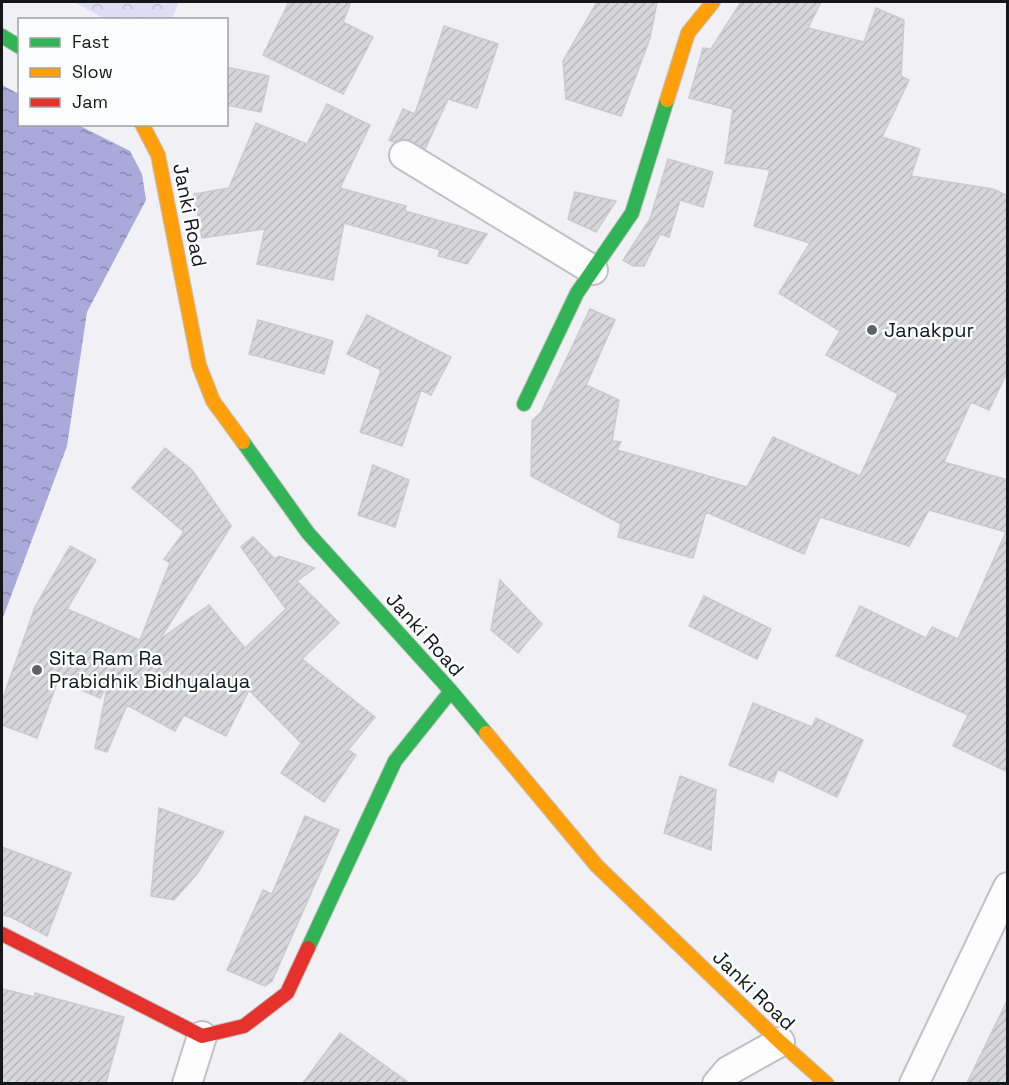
<svg xmlns="http://www.w3.org/2000/svg" width="1009" height="1085" viewBox="0 0 1009 1085" font-family="'Space Grotesk',sans-serif">
<style>
.forest{fill:url(#forest-crowns)}
.water{fill:url(#water-ripples)}
.building{fill:url(#building-hatch);stroke:#cbcbce;stroke-width:1.5}
.lines{fill:none;stroke-linecap:round;stroke-linejoin:round}
.street-casing{stroke:#c1c1c4;stroke-width:32}
.fast-casing{stroke:#c1c1c4;stroke-width:16}
.slow-casing{stroke:#c1c1c4;stroke-width:16}
.jam-casing{stroke:#c1c1c4;stroke-width:16}
.street{stroke:#fdfdfe;stroke-width:28}
.fast{stroke:#30b455;stroke-width:14}
.slow{stroke:#ff9f0a;stroke-width:14}
.jam{stroke:#e5322d;stroke-width:14}
.poi-dot{fill:#626265;stroke:#fcfdfe;stroke-width:2}
.labels{text-anchor:middle;stroke-width:5;stroke-linejoin:round;paint-order:stroke}
.street-label{font-size:20px;fill:#151618;stroke:#fcfdfe}
.poi-label{font-size:20px;fill:#151618;stroke:#fcfdfe;text-anchor:start}
</style>
<defs>
<pattern id="forest-crowns" width="20" height="18" patternUnits="userSpaceOnUse" patternTransform="scale(1.5)"><rect width="20" height="18" fill="#dddef6"/><path d="M2 6a3 3 0 1 1 6 0M12 15a3 3 0 1 1 6 0" fill="none" stroke="#bdbed2"/></pattern>
<pattern id="water-ripples" width="26" height="14" patternUnits="userSpaceOnUse" patternTransform="scale(1.5)"><rect width="26" height="14" fill="#a9a9da"/><path d="M2 4q2-2 4 0t4 0M15 11q2-2 4 0t4 0" fill="none" stroke="#8889b0"/></pattern>
<pattern id="building-hatch" width="6" height="6" patternUnits="userSpaceOnUse" patternTransform="scale(1.5)"><rect width="6" height="6" fill="#d7d7da"/><path d="M-1 1l2-2M0 6l6-6M5 7l2-2" fill="none" stroke="#b8b8ba"/></pattern>
</defs>
<rect width="100%" height="100%" fill="#f0f0f5"/>
<!-- forest -->
<path class="forest" d="M74,2H179L171,20L105,19Z"/>
<!-- water -->
<path class="water" d="M2,85L19,94L20,124L78,125L130,151L142,174L146,200L87,312L67,446L2,620Z"/>
<!-- building -->
<path class="building" d="M289,2H351L343,22L373,37L343,94L263,55Z
M597,2H657L650,38L621,116L566,99L563,61Z
M741,2H821L808,28L864,42L876,8L904,20L901,76L909,80L882,137L920,149L911,176L993,189L1008,196V370L989,410L971,402L944,462L1008,480V772L953,746L968,715L836,656L860,606L926,638L932,627L958,639L1006,532L929,510L909,546L820,517L804,554L706,512L693,558L618,537L621,524L531,476L532,421L541,412L590,309L615,320L586,385L619,400L612,441L621,442L617,450L747,487L773,437L860,476L898,394L826,355L840,331L779,293L810,243L754,226L770,170L725,163L733,109L689,98L703,48L711,49Z
M444,26L498,44L477,108L448,99L425,149L405,139L394,142L389,140L403,109L415,114Z
M226,67L269,76L261,112L226,105Z
M327,104L370,125L340,188L406,206L405,211L487,234L467,264L438,256L440,250L344,223L333,280L257,264L265,229L202,238L194,194L229,188L256,123L307,144Z
M668,159L713,172L703,207L680,200L669,237L660,234L644,266H633L623,260L650,219Z
M575,192L616,201L596,232L568,219Z
M367,315L451,357L431,395L421,390L402,446L360,432L381,370L347,354Z
M258,320L333,341L324,374L249,354Z
M165,448L192,470L231,526L160,639L209,605L245,648L286,609L241,547L253,537L275,559L279,556L315,568L297,581L339,623L302,659L375,717L348,750L356,755L324,802L281,773L301,743L249,690L226,736L184,715L175,731L127,705L107,752L95,748L108,684L100,698L58,680L37,738L2,725V701L35,607L70,546L96,560L67,609L140,640L170,563L164,559L184,532L132,488Z
M373,465L409,480L395,527L358,515Z
M500,580L542,624L518,653L491,630Z
M704,596L771,629L757,659L689,626Z
M753,703L812,727L816,718L863,740L837,797L778,769L773,782L729,765Z
M680,776L716,790L711,850L664,833Z
M159,808L224,832L197,874L174,900L151,896Z
M305,816L339,830L272,981L265,986L227,970L263,890L272,894Z
M2,847L71,873L47,936L11,917L2,915Z
M2,989L35,997V993L124,1017L106,1083H2Z
M1008,999V1083H967Z
M340,1033L409,1083H303Z"/>
<g class="lines">
<defs>
<path id="street" d="M404,155L593,270
M187,1084L202,1036
M717,1084L728,1071L780,1042
M914,1084L1008,887"/>
<path id="fast" d="M2,36L20,47
M524,404L577,293L632,213L667,100
M243,442L308,533L451,691L486,733
M308,948L395,761L451,691"/>
<path id="slow" d="M667,100L688,33L713,2
M142,124L158,155L199,365L213,401L243,442
M486,733L597,866L780,1042L827,1084"/>
<path id="jam" d="M2,934L202,1036L244,1026L287,993L308,948"/>
</defs>
<!-- street casing -->
<use href="#street" class="street-casing"/>
<!-- fast casing -->
<use href="#fast" class="fast-casing"/>
<!-- slow casing -->
<use href="#slow" class="slow-casing"/>
<!-- jam casing -->
<use href="#jam" class="jam-casing"/>
<!-- street -->
<use href="#street" class="street"/>
<!-- fast -->
<use href="#fast" class="fast"/>
<!-- slow -->
<use href="#slow" class="slow"/>
<!-- jam -->
<use href="#jam" class="jam"/>
</g>
<!-- markers -->
<g class="poi-dot">
<circle cx="872" cy="330" r="6"/>
<circle cx="37" cy="670" r="6"/>
</g>
<g class="labels">
<!-- street labels -->
<g class="street-label">
<text transform="translate(190 215) rotate(79)" y="7">Janki Road</text>
<text transform="translate(425 634) rotate(48)" y="7">Janki Road</text>
<text transform="translate(754 990) rotate(44)" y="7">Janki Road</text>
</g>
<!-- poi labels -->
<g class="poi-label">
<text x="884" y="337">Janakpur</text>
<text x="49" y="665">Sita Ram Ra<tspan x="49" dy="23">Prabidhik Bidhyalaya</tspan></text>
</g>
</g>
<!-- border -->
<rect width="1009" height="1085" fill="none" stroke="#151618" stroke-width="6"/>
<!-- legend -->
<rect x="18" y="18" width="210" height="108" fill="#fcfdfe" stroke="#a0a1a2" stroke-width="1.5"/>
<rect x="30" y="38" width="30" height="9" fill="#30b455" stroke="#a0a1a2" stroke-width="1.5"/>
<text x="72" y="48" font-size="18" fill="#151618">Fast</text>
<rect x="30" y="68" width="30" height="9" fill="#ff9f0a" stroke="#a0a1a2" stroke-width="1.5"/>
<text x="72" y="78" font-size="18" fill="#151618">Slow</text>
<rect x="30" y="98" width="30" height="9" fill="#e5322d" stroke="#a0a1a2" stroke-width="1.5"/>
<text x="72" y="108" font-size="18" fill="#151618">Jam</text>
</svg>
